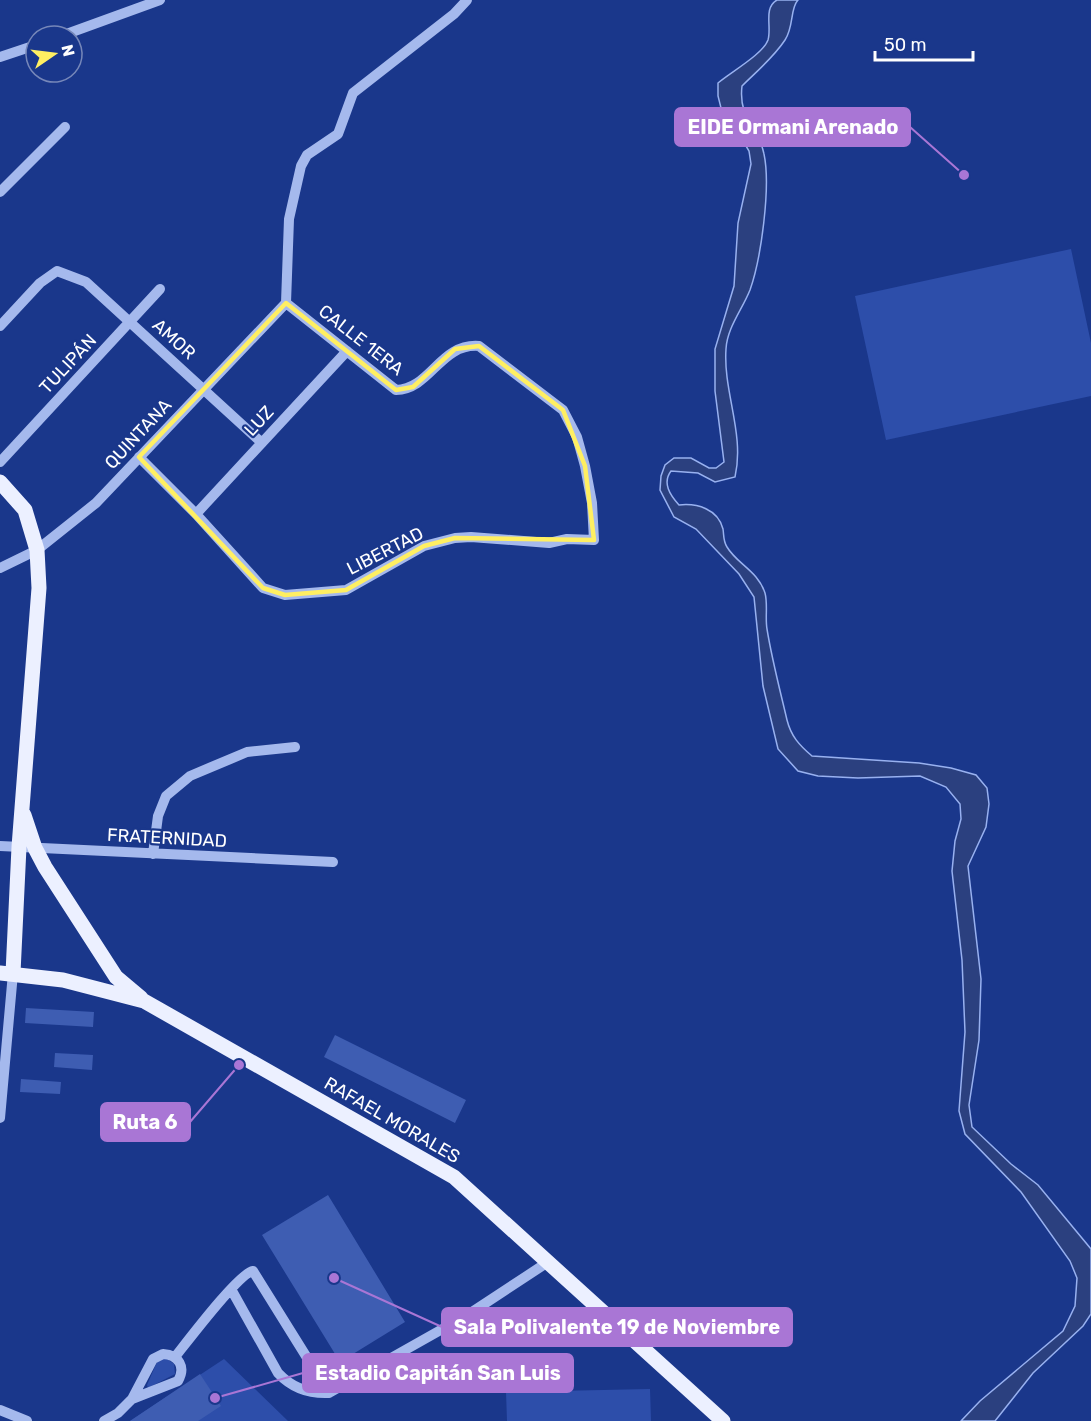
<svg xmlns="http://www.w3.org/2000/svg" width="1091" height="1421" viewBox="0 0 1091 1421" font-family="Rubik,sans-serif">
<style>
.green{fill:#2d4eaa}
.water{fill:#2b407f;stroke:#98b1f0;stroke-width:1.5}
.building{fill:#3e5db2}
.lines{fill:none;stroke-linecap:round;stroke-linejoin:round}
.minor{stroke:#a5b9ed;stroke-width:10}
.major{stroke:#ecf0ff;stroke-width:15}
.marked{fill:none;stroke:#ffef62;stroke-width:4.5;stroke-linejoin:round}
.labels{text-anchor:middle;stroke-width:4.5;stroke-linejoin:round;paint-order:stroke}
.street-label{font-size:18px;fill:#fff;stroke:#1a378b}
.leader{fill:none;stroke:#a976d5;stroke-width:2}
.callout-dot{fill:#a976d5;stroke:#1a378b;stroke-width:2}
.callout{fill:#a976d5;stroke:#a976d5;stroke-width:2}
.callout-label{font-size:20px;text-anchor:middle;font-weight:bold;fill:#fff}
</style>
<rect width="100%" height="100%" fill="#1a378b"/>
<!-- green -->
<path class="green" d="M1071,249L1091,343V396L886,440L855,296Z
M166,1358L174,1364L175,1374L148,1388L147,1385L157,1362Z
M224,1359L288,1421H130Z
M650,1389L651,1421H507L506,1392Z"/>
<!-- water -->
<path class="water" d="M777,0H798C790,8 794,27 785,40C774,57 757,71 742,86C738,120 759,127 764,154C771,187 761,259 750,290C742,310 727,328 726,349C723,392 745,434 735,477L715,482L698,473L671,471C662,483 670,495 679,505C697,503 718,509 723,529C724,535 723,541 727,547C737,564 758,571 765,593C768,604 765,618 767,629C772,660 780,690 787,720C791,736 799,745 812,756L919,763L951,768L976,775L987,788L989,804L986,827L968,866L981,979L979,1040L969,1105L972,1127L1011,1164L1038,1185L1091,1249V1314L1083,1326L1033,1373L995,1421H961L980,1401L1063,1331L1075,1306L1077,1278L1070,1261L1021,1192L965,1134L959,1111L965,1032L962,960L952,871L955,841L961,819L960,804L946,787L920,776L858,778L818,776L798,771L778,749L763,686L754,597L739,574L696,529L674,517L660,490L661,476L665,465L674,458H691L709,468H716L724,462L715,391V349L734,286L738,223L751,164L749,151L739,134L723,116L718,96V83C731,72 763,54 768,40C772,27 763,8 777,0Z"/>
<!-- building -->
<path class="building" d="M26,1008L94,1012L93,1027L25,1023Z
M335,1035L466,1100L455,1123L324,1057Z
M55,1053L93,1055L92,1070L54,1067Z
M21,1079L61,1082L60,1094L20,1092Z
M328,1195L405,1322L340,1362L262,1235Z
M200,1374L221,1406L198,1421H130Z"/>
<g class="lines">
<!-- minor -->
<path class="minor" d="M61,36L160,0
M0,57L36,45
M0,192L65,127
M286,303L289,219L301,166L307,155L338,134L353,93L454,14L467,0
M0,326L40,283L57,271L86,282L262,443
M139,457L196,514L263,588L285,595L346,590L424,546L455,538L471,537L549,543L567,539L594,540L592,503L585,466L577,437L563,410L479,346C440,343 431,389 396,390L286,303
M0,462L160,289
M196,514L347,351
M0,568L37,550L96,503L286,303
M0,846L333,862
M153,854L158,816L166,796L190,776L247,752L295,747
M0,1118L13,973
M163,1354C179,1355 186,1367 178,1381L132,1399L153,1359Z
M175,1357C187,1342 239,1273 253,1271L329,1393C308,1394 292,1388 278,1373L231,1289
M329,1393L469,1314L548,1262
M0,1410L27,1421
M104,1421L118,1413L132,1399"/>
<!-- major -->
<path class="major" d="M0,482L25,510L37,550L39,588L19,847L13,973
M24,815L35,848L45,867L116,977L141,998
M0,973L63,980L144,1001L454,1177L723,1421"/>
</g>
<!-- marked area -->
<path class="marked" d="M286,303L396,390L413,387L455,349L479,346L563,410L585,466L594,540L455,538L424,546L346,590L285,595L263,588L139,457Z"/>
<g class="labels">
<!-- street labels -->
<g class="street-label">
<text transform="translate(174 339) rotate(42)" y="6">AMOR</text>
<text transform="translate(361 340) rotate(38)" y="6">CALLE 1ERA</text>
<text transform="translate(68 364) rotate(-47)" y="6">TULIPÁN</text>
<text transform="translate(259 421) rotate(-47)" y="6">LUZ</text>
<text transform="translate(138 434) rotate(-47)" y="6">QUINTANA</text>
<text transform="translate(385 551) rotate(-27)" y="6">LIBERTAD</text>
<text transform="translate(167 838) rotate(3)" y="6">FRATERNIDAD</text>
<text transform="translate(392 1120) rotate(30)" y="6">RAFAEL MORALES</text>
</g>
</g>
<!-- callouts -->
<path class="leader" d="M964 175L910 127M239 1065L190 1122M334 1278L442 1327M215 1398L303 1373"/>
<g class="callout-dot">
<circle cx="964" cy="175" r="6"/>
<circle cx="239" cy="1065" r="6"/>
<circle cx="334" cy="1278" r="6"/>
<circle cx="215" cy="1398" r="6"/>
</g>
<g class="callout">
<rect x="675" y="108" width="235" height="38" rx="6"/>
<rect x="101" y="1103" width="89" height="38" rx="6"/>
<rect x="442" y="1308" width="350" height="38" rx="6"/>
<rect x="303" y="1354" width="270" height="38" rx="6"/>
</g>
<g class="callout-label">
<text x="793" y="134">EIDE Ormani Arenado</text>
<text x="145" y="1129">Ruta 6</text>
<text x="617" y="1334">Sala Polivalente 19 de Noviembre</text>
<text x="438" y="1380">Estadio Capitán San Luis</text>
</g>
<!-- north arrow -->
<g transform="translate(54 54) rotate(76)"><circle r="28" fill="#1a378b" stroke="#7687b9" stroke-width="1.5"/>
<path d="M0-4.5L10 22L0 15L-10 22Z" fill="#ffef62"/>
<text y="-9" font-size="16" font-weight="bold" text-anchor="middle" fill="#ffffff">N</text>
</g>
<!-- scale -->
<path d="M875 51v9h98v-9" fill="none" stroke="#ffffff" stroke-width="3"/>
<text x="884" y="51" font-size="18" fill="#ffffff" stroke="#1a378b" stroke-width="4.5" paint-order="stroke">50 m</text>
</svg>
